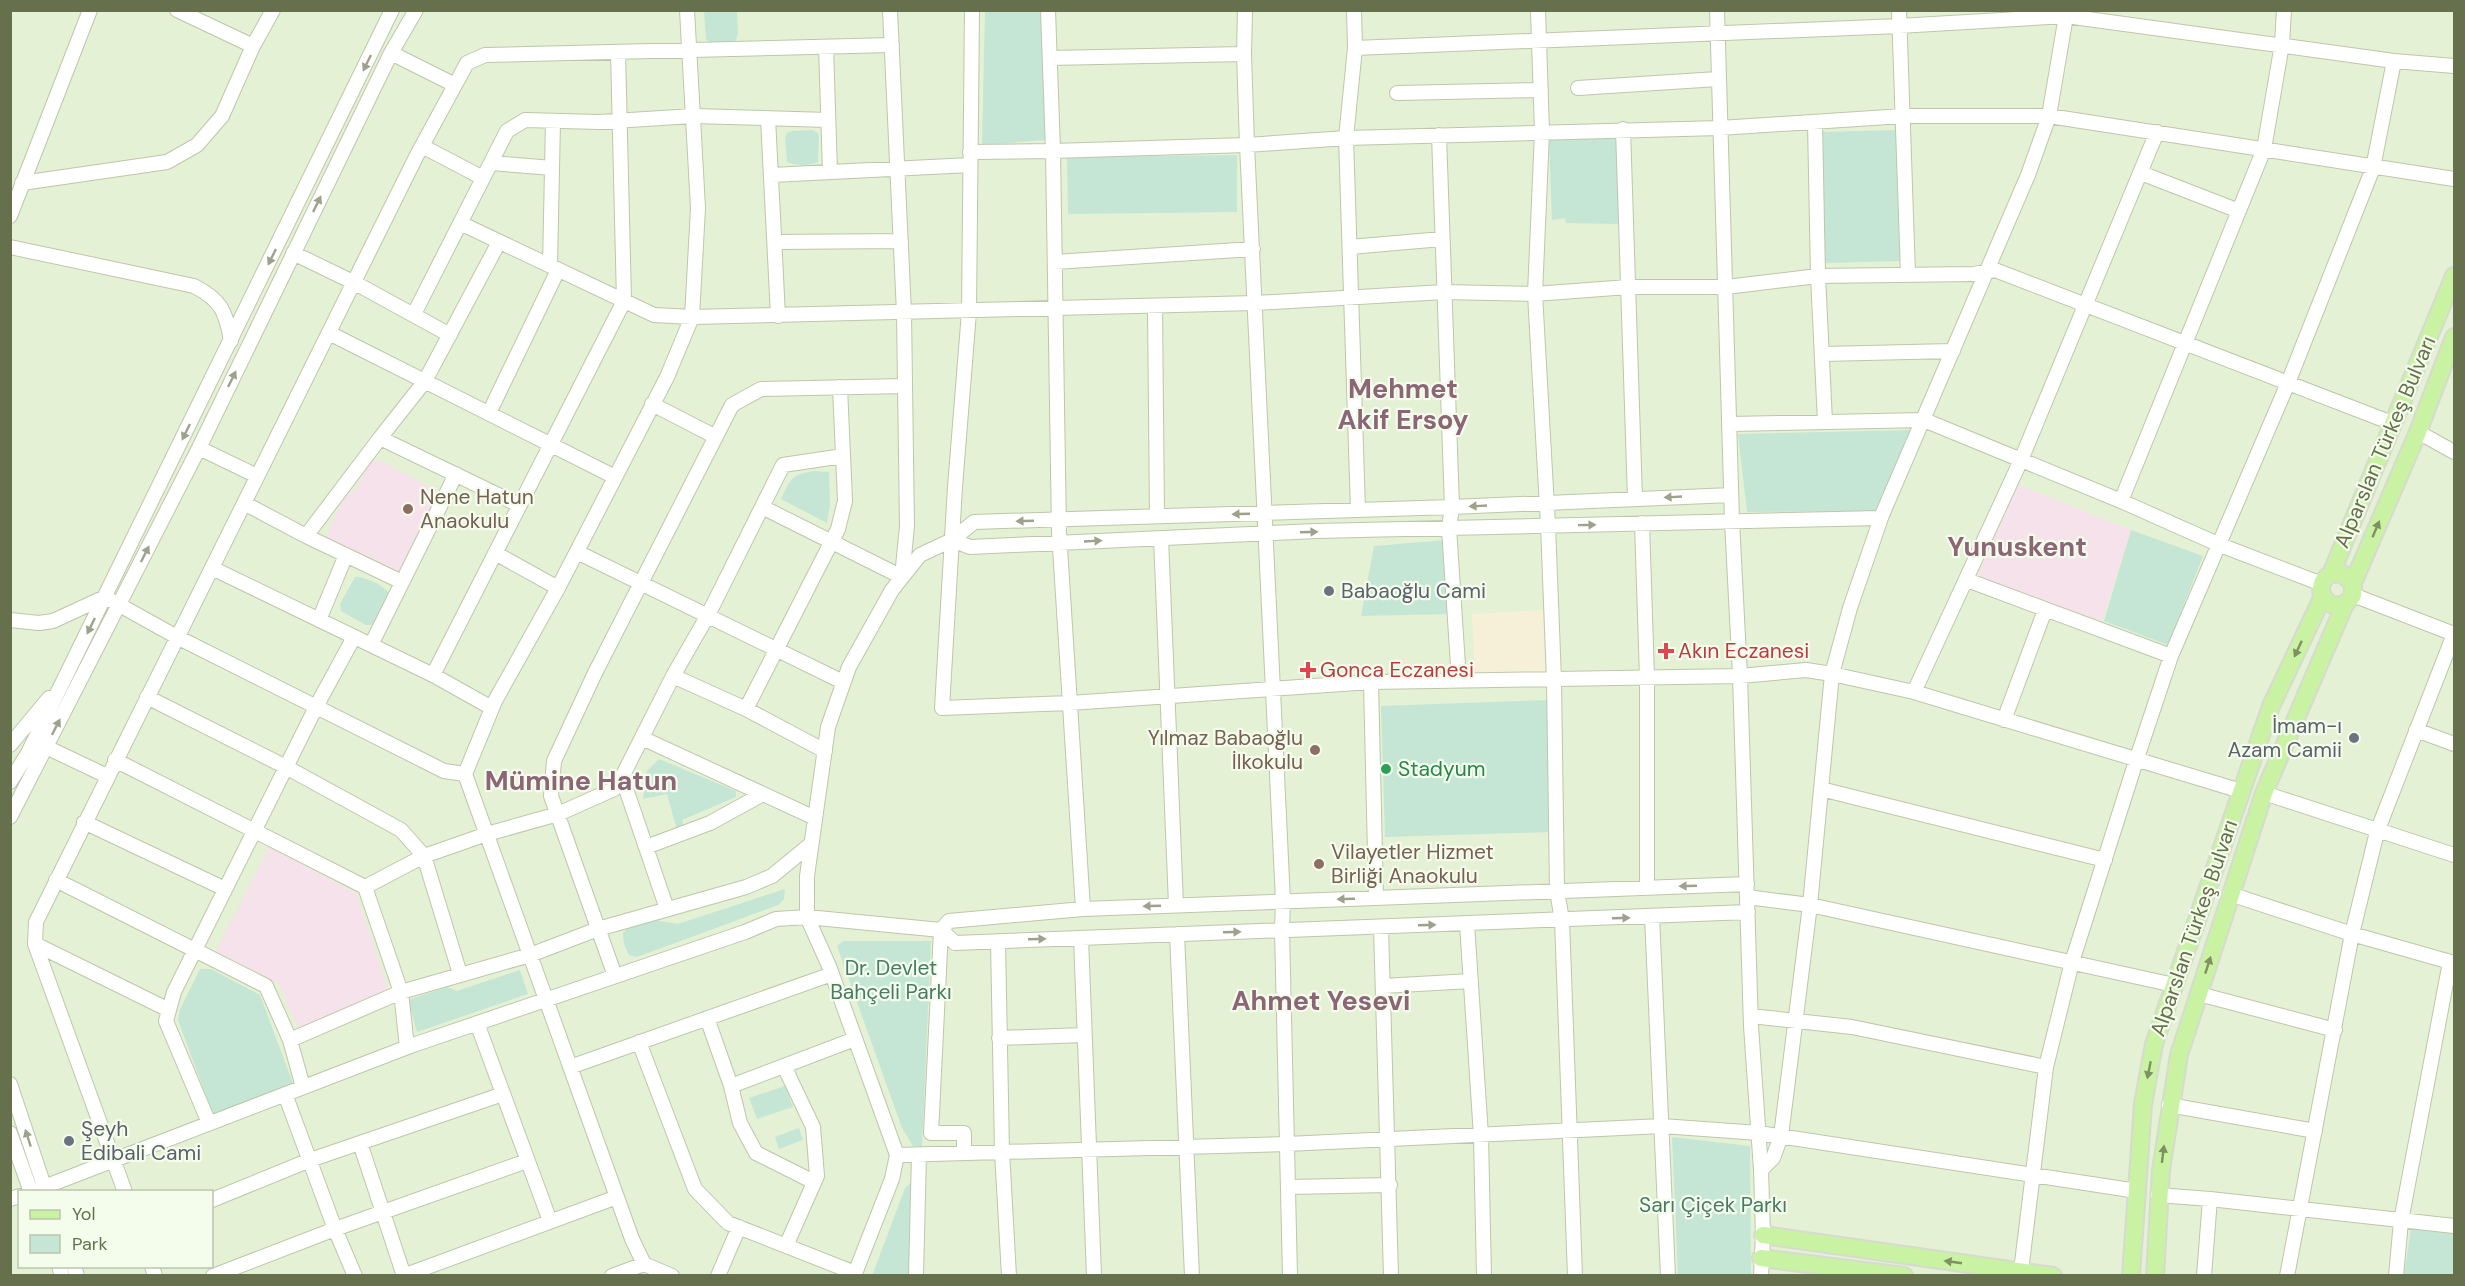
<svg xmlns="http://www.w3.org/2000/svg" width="2465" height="1286" viewBox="0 0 2465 1286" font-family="'DM Sans',sans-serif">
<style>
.residential{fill:#e4f1d4;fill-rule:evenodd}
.education{fill:#f6e2eb}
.medical{fill:#f7f0d9}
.green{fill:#c5e6d5}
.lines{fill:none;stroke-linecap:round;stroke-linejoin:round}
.minor-casing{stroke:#bdc7aa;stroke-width:16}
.major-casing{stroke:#d7dad1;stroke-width:20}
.minor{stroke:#fff;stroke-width:14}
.major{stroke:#c9f2a3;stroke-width:16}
.oneway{fill:#9ca28b}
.oneway2{fill:#809062}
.education-dot{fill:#8d6e63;stroke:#f4fdeb;stroke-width:2}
.worship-dot{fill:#6b7280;stroke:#f4fdeb;stroke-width:2}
.health-dot{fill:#e0444e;stroke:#f4fdeb;stroke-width:2}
.leisure-dot{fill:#2e9e5b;stroke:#f4fdeb;stroke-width:2}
.labels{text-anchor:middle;stroke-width:4.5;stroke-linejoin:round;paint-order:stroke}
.street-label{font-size:21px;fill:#67704d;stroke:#f4fdeb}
.education-label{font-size:21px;fill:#785e54;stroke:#f4fdeb;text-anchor:start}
.worship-label{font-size:21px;fill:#5b616d;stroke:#f4fdeb;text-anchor:start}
.health-label{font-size:21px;fill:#be3a42;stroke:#f4fdeb;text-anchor:start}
.leisure-label{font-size:21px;fill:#27864d;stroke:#f4fdeb;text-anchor:start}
.park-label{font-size:21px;fill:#497a66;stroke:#f4fdeb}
.district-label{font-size:27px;font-weight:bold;fill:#8c6577;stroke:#f4fdeb}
</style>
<rect width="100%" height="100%" fill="#effae5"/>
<!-- residential -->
<path class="residential" d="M10,11H2454V1275H11ZM20,1192H212V1266H20Z"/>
<!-- education -->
<path class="education" d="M377,459L443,494L403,574L397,576L327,538V534L347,491L354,492L369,464Z
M2018,485L2131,530L2102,621L1976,579Z
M269,847L356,893L389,991L298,1028L279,984L216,951Z"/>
<!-- medical -->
<path class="medical" d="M1543,610L1546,673L1475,676L1472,614Z"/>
<!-- green -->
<path class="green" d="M704,11H737L738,34L735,42L711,43L706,40Z
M985,11H1042L1045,140L982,145Z
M812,130L818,133L819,137L818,162C809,166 796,166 787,162L785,138L787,133L792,131Z
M1897,130L1900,261L1825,263L1822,132Z
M1616,137L1619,224L1566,223L1565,218L1552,220L1549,140Z
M1237,155V212L1068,214L1067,157Z
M1911,430L1876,511L1747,512L1738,434Z
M814,471L829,472L830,505L827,523L781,499C791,478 791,475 814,471Z
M2131,530L2203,556L2168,645L2104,621Z
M1446,540L1449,614L1361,616L1374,546Z
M355,577C366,577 381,584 388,592C387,603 380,619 371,625H366L341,611L340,604Z
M1548,700L1552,832L1385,837L1381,706Z
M659,759L736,791V797L682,820L684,826L677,830L667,794L643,799L647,771Z
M785,889L784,899L778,905L637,957L629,955C625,949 623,940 623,933L627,929L654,920L678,924Z
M843,941H931L922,1147L913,1146L902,1128L837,946Z
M200,969H211L260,995L294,1086L213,1115L178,1020L180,1009Z
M520,970L528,994L417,1032L408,1000L447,987L457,991Z
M785,1086L793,1107L757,1119L749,1098Z
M799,1128L803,1140L779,1149L775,1137Z
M1672,1137L1750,1146L1751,1275H1678Z
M913,1181L909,1275L872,1276L905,1188Z
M2411,1227L2454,1232V1275L2404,1276Z"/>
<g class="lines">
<defs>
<path id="minor" d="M177,10L253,46
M972,10L969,312L955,487L942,708L1070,703L1371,682L1740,676L1806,670L1832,674L1914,692L2241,791
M1048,10L1053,151L1059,532L1083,909
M1245,10L1244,54L1247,145L1283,901L1282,930L1290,1276
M1354,10L1355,48L1346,138L1358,510
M1538,10L1542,132L1535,294L1548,525L1554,680L1557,891L1562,920L1575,1276
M1717,10L1732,521L1740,676L1751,1026L1761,1170L1763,1235L1761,1276
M1899,10L1908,275
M826,47L830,172
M1355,48L1899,26L2066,16L2394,61L2454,66
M391,53L455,85
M1050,58L1244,54
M1578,88L1718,79
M1397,93L1541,90
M768,118L778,316
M1815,122L1818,276L1825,422
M1623,129L1635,499
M1439,135L1452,507L1449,528L1459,681
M422,146L483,178
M970,152L1053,151L1247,145L1346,138L1720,128L1903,116H2049L2454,179
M491,163L552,168
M2141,173L2239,211
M772,175L970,165
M22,183L167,162L197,145L222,116L253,46L273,10
M10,216L90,10
M460,223L654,315L692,317L1256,303L1444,292L1535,294L1628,287H1726L1818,276L1974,274L1995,270L2392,423
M775,242L901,241
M10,247L194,286C221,300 226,311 231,341
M1350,247L1442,239
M293,253L355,283L450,335
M1055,262L1253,249
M550,266L553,121
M1155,306L1157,516
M414,314L507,131L525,120L598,122L693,116L828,120
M329,333L615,477
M1822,354L1953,351
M652,404L716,437
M489,413L558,270
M1730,424L1924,420L2121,501L2220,545L2322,584
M2418,432L2454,452
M380,438L425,381L499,242
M199,448L257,476
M2121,501L2264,149L2282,44L2284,10
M244,503L306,536L380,438L519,505
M762,507L902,577L907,526L904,313L890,10
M1642,523L1647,678V887
M306,536L402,582
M1161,538L1176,905
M952,540L970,547L1316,531L1881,518
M577,552L843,682
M495,553L558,588
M212,568L433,675L492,708
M1967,580L2171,656
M2353,595L2454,634
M10,620L39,623L53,621L105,597L177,637L444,771L465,774
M319,620L346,555
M371,645L456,474
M433,675L624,301L618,52
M673,676L746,709L825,751
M1371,682L1376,897
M1914,692L2021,460L2157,132
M147,697L286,767L401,830L424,856L460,974
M746,709L838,529L845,501L840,387
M2004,720L2045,610
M2416,730L2454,744
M642,738L815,818
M10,745L49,698
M46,747L107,776
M115,760L365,887L401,992L407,1047
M622,777L667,909
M10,782L28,753L392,10
M1821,789L2105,860
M2264,793L2454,855
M10,817L199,448L391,53L416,10
M84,822L225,889
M646,847L710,823L763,794
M56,880L266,986L290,1040L303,1087
M365,887L424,856L487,834L558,814L614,789L622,777L673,676L708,615L783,465L843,456
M2230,894L2352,934L2454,963
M1747,897L1810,905L2174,985
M1652,916L1668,1276
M1467,924L1481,1136L1484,1276
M1381,927L1391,1276
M1177,934L1192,1276
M1081,938L1094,1276
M998,941L1002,1152L1009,1276
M35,944L169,1010
M615,976L551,796L554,761L595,673L732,405L761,389L905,386
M1383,986L1471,981
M2199,994L2335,1030
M1751,1016L1852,1027L2046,1067
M707,1018L731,1086L740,1123L756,1153L814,1182
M477,1023L550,1221
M999,1038L1084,1035
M290,1040L401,992L530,955L598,929L746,887L772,876L811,844
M639,1042L695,1189L728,1223L855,1273
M784,1066L813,1127L817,1176L786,1246
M570,1067L832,974
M10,1084L46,1192
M731,1086L855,1039
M285,1094L335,1229L355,1276
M2169,1105L2315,1131
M209,1123L166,1021L174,992L317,705L354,637
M10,1133L31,1192
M360,1143L404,1276
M964,1153V1133H931L941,930L949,921L1083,909L1747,884
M897,1155L1287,1144L1662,1126L1759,1133L2137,1191
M1761,1170L1773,1158L1781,1136L1810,905L1832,674L1850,608L1882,515L2028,175L2049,116L2067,10
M1288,1187L1390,1185
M31,1192L413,1045L745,932L776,919L807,917L941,930L955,943L1748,912
M125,1192L35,944L36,922L417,155L467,63L485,55L892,45
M2158,1195L2210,1199L2454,1226
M10,1199L20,1196
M212,1200L310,1160L503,1094
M59,1266L62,1276
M74,1266L77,1276
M152,1266L155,1276
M2021,1271L2046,1067L2072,962L2136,761L2171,656L2288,383L2373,168L2394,61
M213,1276L335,1229L527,1161
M403,1276L617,1197
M612,1276L644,1264
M672,1276L644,1264L632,1239L465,774L495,701L558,588L667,377L692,317L698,208L687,10
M718,1276L739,1227
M854,1276L892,1179L897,1155L829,966L807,917V876L828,727L849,667L892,590L920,555L952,540L974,522L1452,507L1731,495
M916,1276L919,1155
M2204,1276L2210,1199
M2287,1276L2352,934L2377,832L2454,634
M2396,1276L2401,1221L2450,962"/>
<path id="major" d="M2331,574L2341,573L2353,583V595C2336,623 2305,588 2331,574L2454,276
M2353,583L2418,432L2454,337
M1763,1235L2053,1276
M1761,1258L1904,1276
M2131,1276L2143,1104L2154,1044L2271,706L2323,596
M2155,1276L2161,1170L2179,1055L2264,793L2345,604"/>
</defs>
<!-- minor casing -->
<use href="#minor" class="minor-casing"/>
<!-- major casing -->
<use href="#major" class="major-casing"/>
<!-- minor -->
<use href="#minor" class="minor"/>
<!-- major -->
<use href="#major" class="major"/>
</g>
<!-- one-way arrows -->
<defs><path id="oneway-solid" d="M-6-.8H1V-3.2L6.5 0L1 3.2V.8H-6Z" transform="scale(1.5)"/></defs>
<g class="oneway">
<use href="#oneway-solid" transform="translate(367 63) rotate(116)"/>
<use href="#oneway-solid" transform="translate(317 204) rotate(-64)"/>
<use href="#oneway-solid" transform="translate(272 257) rotate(116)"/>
<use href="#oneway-solid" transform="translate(232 379) rotate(-64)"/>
<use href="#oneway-solid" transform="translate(186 432) rotate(116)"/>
<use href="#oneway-solid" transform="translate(1673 497) rotate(177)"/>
<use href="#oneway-solid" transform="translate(1478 506) rotate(177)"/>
<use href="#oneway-solid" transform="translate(1241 514) rotate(178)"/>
<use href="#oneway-solid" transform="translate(1025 521) rotate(178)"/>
<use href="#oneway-solid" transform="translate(1587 525) rotate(-1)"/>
<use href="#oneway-solid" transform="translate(1309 532) rotate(-2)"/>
<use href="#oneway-solid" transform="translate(1093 541) rotate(-3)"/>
<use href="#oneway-solid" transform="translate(145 554) rotate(-63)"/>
<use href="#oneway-solid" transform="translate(91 626) rotate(116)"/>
<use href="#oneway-solid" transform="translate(56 727) rotate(-63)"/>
<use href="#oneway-solid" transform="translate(1688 886) rotate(178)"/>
<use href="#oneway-solid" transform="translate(1346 899) rotate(178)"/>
<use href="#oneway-solid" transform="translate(1152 906) rotate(178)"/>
<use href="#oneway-solid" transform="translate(1621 918) rotate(-2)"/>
<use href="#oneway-solid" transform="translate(1427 925) rotate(-2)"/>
<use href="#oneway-solid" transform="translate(1232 932) rotate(-2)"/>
<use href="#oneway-solid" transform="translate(1037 939) rotate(-2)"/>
<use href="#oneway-solid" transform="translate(28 1138) rotate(-108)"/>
</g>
<g class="oneway2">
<use href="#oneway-solid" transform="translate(2376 529) rotate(-67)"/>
<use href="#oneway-solid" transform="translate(2298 649) rotate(115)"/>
<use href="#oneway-solid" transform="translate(2208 965) rotate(-72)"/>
<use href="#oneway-solid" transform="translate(2149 1070) rotate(101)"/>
<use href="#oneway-solid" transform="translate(2163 1154) rotate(-83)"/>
<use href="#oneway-solid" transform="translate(1953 1262) rotate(-172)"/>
</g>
<!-- markers -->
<g class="education-dot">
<circle cx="408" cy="509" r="6"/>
<circle cx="1315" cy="750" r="6"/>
<circle cx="1319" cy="864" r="6"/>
</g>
<g class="worship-dot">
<circle cx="1329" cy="591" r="6"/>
<circle cx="2354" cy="738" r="6"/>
<circle cx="69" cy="1141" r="6"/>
</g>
<g class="health-dot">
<path d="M1663 642h6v6h6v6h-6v6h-6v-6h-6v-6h6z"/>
<path d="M1305 661h6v6h6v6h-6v6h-6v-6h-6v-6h6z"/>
</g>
<circle class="leisure-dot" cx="1386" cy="769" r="6"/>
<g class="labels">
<!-- street labels -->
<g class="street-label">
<text transform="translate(2385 442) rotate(-67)" y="7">Alparslan Türkeş Bulvarı</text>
<text transform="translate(2194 928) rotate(-71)" y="7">Alparslan Türkeş Bulvarı</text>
</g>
<!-- education labels -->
<g class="education-label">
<text x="420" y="504">Nene Hatun<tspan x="420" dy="24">Anaokulu</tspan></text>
<text x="1303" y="745" text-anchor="end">Yılmaz Babaoğlu<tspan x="1303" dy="24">İlkokulu</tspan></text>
<text x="1331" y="859">Vilayetler Hizmet<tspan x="1331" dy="24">Birliği Anaokulu</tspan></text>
</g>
<!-- worship labels -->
<g class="worship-label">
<text x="1341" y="598">Babaoğlu Cami</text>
<text x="2342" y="733" text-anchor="end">İmam-ı<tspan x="2342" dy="24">Azam Camii</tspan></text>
<text x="81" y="1136">Şeyh<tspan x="81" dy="24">Edibali Cami</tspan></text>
</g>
<!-- health labels -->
<g class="health-label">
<text x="1678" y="658">Akın Eczanesi</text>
<text x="1320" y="677">Gonca Eczanesi</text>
</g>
<!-- leisure labels -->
<g class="leisure-label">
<text x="1398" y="776">Stadyum</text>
</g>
<!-- park labels -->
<g class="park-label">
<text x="891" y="975">Dr. Devlet<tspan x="891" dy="24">Bahçeli Parkı</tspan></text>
<text x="1713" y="1212">Sarı Çiçek Parkı</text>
</g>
<!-- district labels -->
<g class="district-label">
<text x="1403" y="398">Mehmet<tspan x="1403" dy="31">Akif Ersoy</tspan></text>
<text x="2017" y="556">Yunuskent</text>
<text x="581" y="790">Mümine Hatun</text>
<text x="1321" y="1010">Ahmet Yesevi</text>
</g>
</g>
<!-- border -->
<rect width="2465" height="1286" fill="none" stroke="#67704d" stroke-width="24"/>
<!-- legend -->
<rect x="18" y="1190" width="195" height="78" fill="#f4fdeb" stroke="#bcc5ac" stroke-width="1.5"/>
<rect x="30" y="1210" width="30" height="9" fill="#c9f2a3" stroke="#bcc5ac" stroke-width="1.5"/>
<text x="72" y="1220" font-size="18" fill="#67704d">Yol</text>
<rect x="30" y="1235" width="30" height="18" fill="#c5e6d5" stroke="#bcc5ac" stroke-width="1.5"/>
<text x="72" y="1250" font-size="18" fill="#67704d">Park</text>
</svg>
